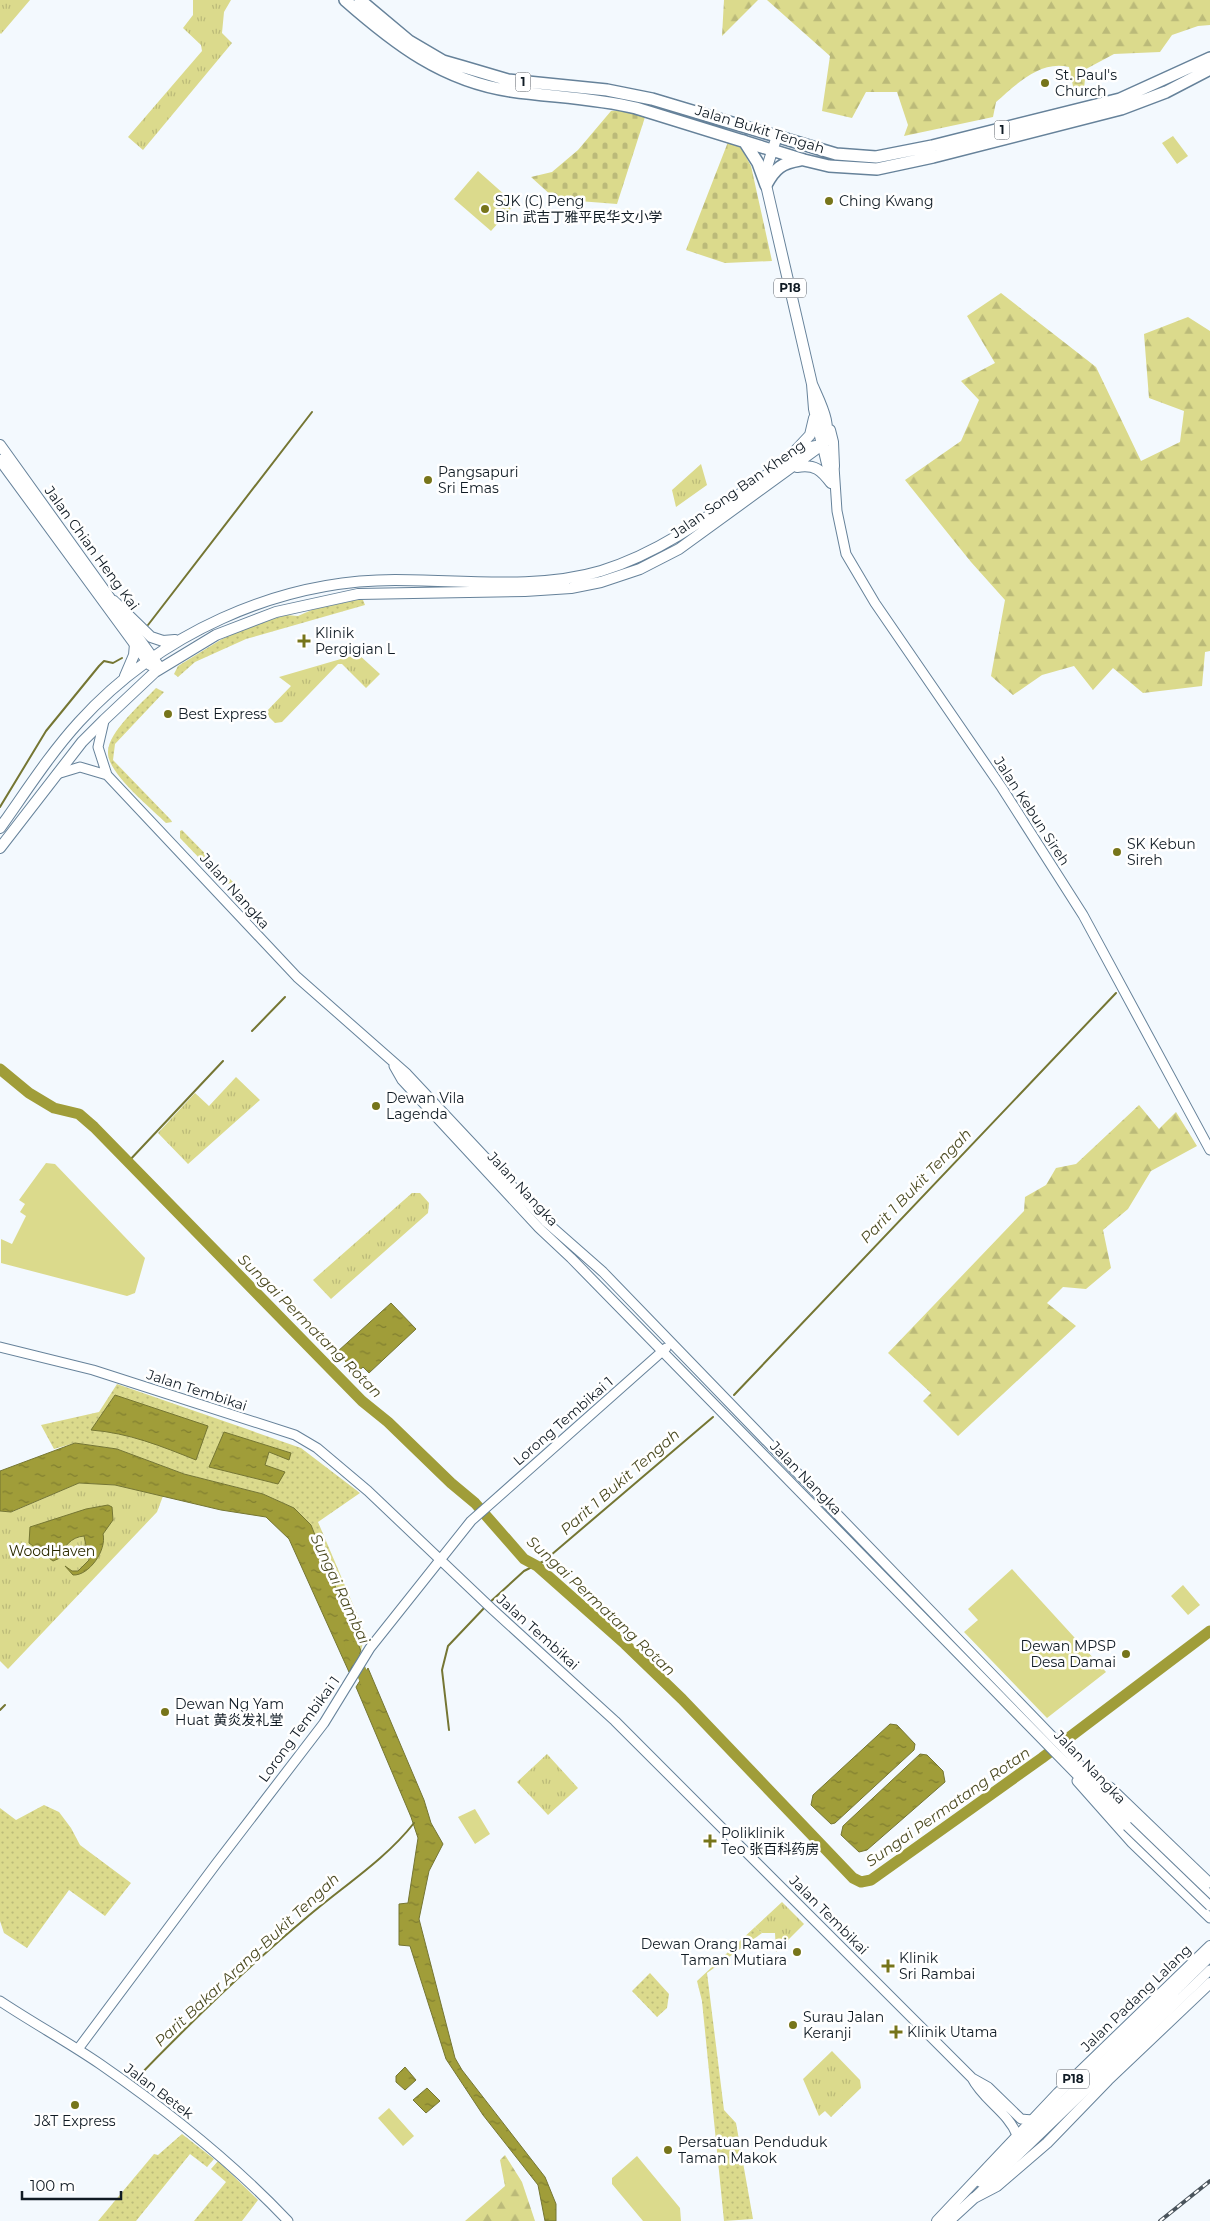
<svg xmlns="http://www.w3.org/2000/svg" width="1210" height="2221" viewBox="0 0 1210 2221" font-family="Montserrat,'Noto Sans SC',sans-serif">
<style>
.grass{fill:url(#grass-dots)}
.forest{fill:url(#forest-firs)}
.cemetery{fill:url(#cemetery-stones)}
.park{fill:url(#park-tufts)}
.pitch{fill:#dbda8c}
.water{fill:url(#water-ripples);stroke:#757633}
.lines{fill:none;stroke-linecap:round;stroke-linejoin:round}
.stream{stroke:#757633;stroke-width:2}
.river{stroke:#a09d39;stroke-width:11}
.tertiary-casing{stroke:#66829a;stroke-width:11}
.secondary-casing{stroke:#66829a;stroke-width:12}
.primary-casing{stroke:#66829a;stroke-width:12}
.trunk-casing{stroke:#66829a;stroke-width:14}
.tertiary{stroke:#fff;stroke-width:9}
.secondary{stroke:#fff;stroke-width:10}
.primary{stroke:#fff;stroke-width:10}
.trunk{stroke:#fff;stroke-width:11}
.rail-casing{stroke:#4a545c;stroke-width:4}
.rail{stroke:#fff;stroke-width:2;stroke-dasharray:5.5;stroke-linecap:butt}
.tertiary-bridge-casing{stroke:#66829a;stroke-width:11;stroke-linecap:butt}
.tertiary-bridge{stroke:#fff;stroke-width:9}
.poi-dot{fill:#77751a;stroke:#fff;stroke-width:2}
.labels{text-anchor:middle;stroke-width:5;stroke-linejoin:round;paint-order:stroke}
.shield{fill:#fff;stroke:#585f66;stroke-width:1}
.shield-label{font-size:12px;font-weight:bold;fill:#101b24}
.poi-label{font-size:14px;fill:#101b24;stroke:#fff;text-anchor:start}
.street-label{font-size:14px;fill:#101b24;stroke:#fff}
.park-label{font-size:14px;fill:#2c2b00;stroke:#fff}
.water-label{font-size:15px;font-style:italic;fill:#4d4c23;stroke:#fff}
</style>
<defs>
<pattern id="grass-dots" width="8" height="8" patternUnits="userSpaceOnUse" patternTransform="scale(1.25)"><rect width="8" height="8" fill="#dbda8c"/><path d="M2 2h.1M6 6h.1" fill="none" stroke="#bbba79" stroke-width="1.8" stroke-linecap="round"/></pattern>
<pattern id="forest-firs" width="22" height="20" patternUnits="userSpaceOnUse" patternTransform="scale(1.25)"><rect width="22" height="20" fill="#dbda8c"/><path d="M5 1l3.5 6h-7zM16 11l3.5 6h-7z" fill="#bbba79"/></pattern>
<pattern id="cemetery-stones" width="16" height="16" patternUnits="userSpaceOnUse" patternTransform="scale(1.25)"><rect width="16" height="16" fill="#dbda8c"/><path d="M2 7V4a2 2 0 0 1 4 0v3zM10 15v-3a2 2 0 0 1 4 0v3z" fill="#bbba79"/></pattern>
<pattern id="park-tufts" width="24" height="20" patternUnits="userSpaceOnUse" patternTransform="scale(1.25)"><rect width="24" height="20" fill="#dbda8c"/><path d="M3 7l-1-3M5 7V3M7 7l1-3M15 17l-1-3M17 17v-4M19 17l1-3" fill="none" stroke="#bbba79"/></pattern>
<pattern id="water-ripples" width="26" height="14" patternUnits="userSpaceOnUse" patternTransform="scale(1.25)"><rect width="26" height="14" fill="#a09d39"/><path d="M2 4q2-2 4 0t4 0M15 11q2-2 4 0t4 0" fill="none" stroke="#817f30"/></pattern>
</defs>
<rect width="100%" height="100%" fill="#f3f9fe"/>
<!-- grass -->
<path class="grass" d="M356,599L363,600L365,605L246,639L195,662L178,677L174,674L178,666L222,639L255,624L286,615L298,616L323,605Z
M156,688L164,692L115,744L113,760L171,820L172,822L166,823C151,808 107,773 108,752C108,732 143,702 156,688Z
M182,830L233,882L225,885L180,838V831Z
M117,1384L301,1448L360,1493L318,1522L365,1633L361,1651L311,1525L294,1508L263,1494L184,1474L117,1449L75,1443L54,1449L41,1425L99,1412Z
M44,1805L59,1812L71,1828L80,1845L131,1883L105,1916L69,1890L27,1948L4,1933L0,1921V1808L16,1820Z
M755,1927L762,1933L707,1973L724,2110L736,2123L753,2219L724,2221L702,2001L697,1981Z
M650,1973L669,1994L667,2008L657,2017L632,1991Z
M182,2134L214,2159L207,2167L190,2154L136,2221H98L154,2154L158,2155Z
M218,2161L258,2200L242,2221H194L226,2182L211,2169Z"/>
<!-- forest -->
<path class="forest" d="M724,0H758L722,36Z
M767,0H1210V25L1198,26L1172,35L1160,52L1114,54L1086,69L1084,89L1074,91L1069,67C1040,60 1017,84 996,102L993,117L904,136L908,125L897,92H866L852,118L822,111L830,56Z
M1001,293L1096,367L1141,461L1180,442L1184,411L1149,398L1144,334L1188,317L1210,331V651L1205,652L1202,686L1143,693L1113,668L1093,690L1074,666L1042,675L1013,695L991,676L1005,600L971,562L905,480L961,441L979,400L961,381L995,363L967,316Z
M1139,1105L1159,1129L1176,1112L1197,1146L1151,1171L1128,1209L1103,1230L1111,1268L1086,1289L1063,1287L1047,1303L1076,1326L958,1436L923,1401L931,1393L888,1353L1024,1211L1025,1197L1046,1185L1056,1168L1076,1164Z
M505,2155L522,2182L535,2221H465L505,2186L500,2160Z"/>
<!-- cemetery -->
<path class="cemetery" d="M631,110L646,114L617,204L553,199V197L531,177L552,172L578,150L611,111Z
M728,142L740,146L751,166L772,261L725,263L686,250Z"/>
<!-- park -->
<path class="park" d="M0,0H30L1,34L0,33Z
M193,0H231L224,12L222,33L232,43L143,150L128,137L202,51L201,45L183,28L193,15Z
M701,464L707,485L676,507L672,490Z
M358,654L380,674L366,688L342,664H338L282,722L275,723L265,713L291,686L279,677Z
M236,1077L260,1100L188,1164L158,1133L195,1093L209,1106Z
M412,1193H420L429,1203L428,1213L331,1299L313,1280Z
M79,1483L115,1485L163,1496L157,1512L8,1669L0,1661V1511L12,1512Z
M547,1754L578,1788L548,1815L517,1782Z
M782,1902L804,1924L776,1952L775,1933H762L755,1927Z
M832,2051L860,2080L861,2088L831,2117L825,2111L819,2116L803,2079Z"/>
<!-- pitch -->
<path class="pitch" d="M1173,136L1188,156L1177,164L1162,143Z
M478,171L515,204L491,231L454,199Z
M46,1163L55,1164L145,1258L135,1293L127,1296L1,1263V1239L12,1244L26,1216L20,1212L25,1204L19,1200Z
M1012,1569L1106,1672L1047,1718L964,1632L978,1620L968,1609Z
M1183,1585L1200,1605L1188,1615L1171,1596Z
M475,1809L490,1834L475,1844L458,1817Z
M389,2108L414,2136L403,2146L378,2118Z
M637,2156L680,2208L681,2221H643L612,2184V2178Z"/>
<!-- water -->
<path class="water" d="M391,1303L416,1329L369,1373L363,1367L356,1373L337,1352Z
M115,1395L208,1426L196,1460C161,1446 129,1433 91,1430Z
M224,1432L291,1453L289,1460L269,1452L265,1465L285,1472L278,1484L209,1467Z
M75,1443L117,1449L184,1474L263,1494L294,1508L311,1525L361,1651L349,1672L289,1539L266,1517L221,1510L115,1485L79,1483L11,1512L0,1511V1471Z
M108,1505L112,1507L113,1520L103,1534C107,1550 89,1576 73,1575L65,1566L72,1571H78L89,1560L84,1536C71,1537 63,1547 60,1558L53,1561L29,1543L30,1527L86,1509Z
M368,1668L424,1800L431,1823L443,1844L429,1871L419,1919L455,2058L462,2070L545,2177L556,2204V2221H545L538,2185L483,2115L446,2059L410,1946L399,1945V1904L408,1903L418,1838L411,1817L356,1687Z
M890,1724L897,1725L915,1744L914,1750L835,1823L831,1824L811,1805L813,1795Z
M920,1754L927,1755L943,1771L945,1782L867,1850L859,1852L841,1835L843,1826Z
M405,2067L416,2080L405,2090L396,2082V2076Z
M427,2088L440,2101L426,2113L413,2100Z"/>
<g class="lines">
<!-- stream -->
<path class="stream" d="M148,625L312,412
M0,807L46,731L99,666L104,661L113,663L122,658
M252,1031L285,997
M128,1162L223,1061
M734,1395L1116,993
M489,1603L524,1571L544,1561L713,1417
M0,1710L5,1705
M449,1730L442,1670L448,1646L486,1606
M133,2082C188,2025 245,1969 306,1918C342,1887 385,1860 414,1823"/>
<!-- river -->
<path class="river" d="M0,1069L29,1093L54,1108L79,1114L94,1127L362,1401L388,1422L451,1483L475,1503L524,1559L537,1566L625,1644L682,1699L853,1878L861,1882L871,1880L1042,1758L1210,1631
M350,1646L369,1689"/>
<defs>
<path id="tertiary" d="M822,445L829,453L834,466L837,511L846,554L875,603L1002,788L1083,915L1210,1150
M823,449L831,483
M104,721L98,747L107,775L297,977L407,1074L545,1221L603,1272L1133,1820L1210,1895
M57,774L80,767L107,775
M394,1066L402,1080L539,1228L571,1258L1127,1826
M0,1347L93,1370L295,1435L317,1448L368,1491L491,1608L615,1721L972,2078L988,2087L1021,2119L1032,2120
M1077,1781L1132,1843L1210,1918
M1110,1787L1210,1883
M0,2001C33,2023 68,2042 100,2064C168,2111 231,2161 288,2221
M78,2049L216,1864L324,1723L370,1648L471,1521L666,1348
M972,2078C983,2100 1008,2112 1017,2135
M980,2182L1210,1957
M976,2196L1210,1970"/>
<path id="secondary" d="M0,445L160,668
M0,460L150,665"/>
<path id="primary" d="M777,136L767,167L766,185L812,384L814,409L822,445
M830,430L833,442L834,466
M796,450L810,435L814,418
M797,467C815,464 821,470 831,483
M114,601L151,637L163,641L175,640
M125,676L134,655L135,644
M0,828C25,793 49,755 79,722C158,635 276,580 395,580C461,580 537,590 601,571C679,547 739,491 806,448L821,445
M0,848L82,742L104,720L155,672L216,635L276,612L358,594L525,591L571,588L601,582L640,569L679,549L822,445C835,428 819,401 812,384
M937,2221L1058,2093L1210,1946
M949,2221L974,2198L997,2186L1047,2143L1108,2080L1210,1983"/>
<path id="trunk" d="M345,0C395,44 443,81 511,91C553,97 595,98 636,108L804,160L829,166L877,169L933,157L1121,109L1166,92L1210,69
M360,0L409,41L443,61L464,67L508,80L607,90L652,99L836,154L876,157L932,146L1120,99L1210,58
M744,141L758,163L766,185
M766,185C775,168 782,163 800,160"/>
</defs>
<!-- tertiary casing -->
<use href="#tertiary" class="tertiary-casing"/>
<!-- secondary casing -->
<use href="#secondary" class="secondary-casing"/>
<!-- primary casing -->
<use href="#primary" class="primary-casing"/>
<!-- trunk casing -->
<use href="#trunk" class="trunk-casing"/>
<!-- tertiary -->
<use href="#tertiary" class="tertiary"/>
<!-- secondary -->
<use href="#secondary" class="secondary"/>
<!-- primary -->
<use href="#primary" class="primary"/>
<!-- trunk -->
<use href="#trunk" class="trunk"/>
<defs>
<path id="rail" d="M1160,2221L1210,2181"/>
</defs>
<!-- rail casing -->
<use href="#rail" class="rail-casing"/>
<!-- rail -->
<use href="#rail" class="rail"/>
<defs>
<path id="tertiary-bridge" d="M1127,1826L1210,1906"/>
</defs>
<!-- tertiary-bridge casing -->
<use href="#tertiary-bridge" class="tertiary-bridge-casing"/>
<!-- tertiary-bridge -->
<use href="#tertiary-bridge" class="tertiary-bridge"/>
</g>
<!-- markers -->
<g class="poi-dot">
<circle cx="1045" cy="83" r="5"/>
<circle cx="829" cy="201" r="5"/>
<circle cx="485" cy="209" r="5"/>
<circle cx="428" cy="480" r="5"/>
<path d="M301.5 633.5h5v5h5v5h-5v5h-5v-5h-5v-5h5z"/>
<circle cx="168" cy="714" r="5"/>
<circle cx="1117" cy="852" r="5"/>
<circle cx="376" cy="1106" r="5"/>
<circle cx="1126" cy="1654" r="5"/>
<circle cx="165" cy="1712" r="5"/>
<path d="M707.5 1833.5h5v5h5v5h-5v5h-5v-5h-5v-5h5z"/>
<circle cx="797" cy="1952" r="5"/>
<path d="M885.5 1958.5h5v5h5v5h-5v5h-5v-5h-5v-5h5z"/>
<circle cx="793" cy="2025" r="5"/>
<path d="M893.5 2024.5h5v5h5v5h-5v5h-5v-5h-5v-5h5z"/>
<circle cx="75" cy="2105" r="5"/>
<circle cx="668" cy="2150" r="5"/>
</g>
<g class="labels">
<!-- shield labels -->
<g class="shield">
<rect x="515.5" y="72.5" width="15" height="19" rx="4"/>
<rect x="994.5" y="120.5" width="15" height="19" rx="4"/>
<rect x="774" y="278.5" width="32" height="19" rx="4"/>
<rect x="1057" y="2069.5" width="32" height="19" rx="4"/>
</g>
<g class="shield-label">
<text x="523" y="86">1</text>
<text x="1002" y="134">1</text>
<text x="790" y="292">P18</text>
<text x="1073" y="2083">P18</text>
</g>
<!-- poi labels -->
<g class="poi-label">
<text x="1055" y="80">St. Paul's<tspan x="1055" dy="16">Church</tspan></text>
<text x="495" y="206">SJK (C) Peng<tspan x="495" dy="16">Bin 武吉丁雅平民华文小学</tspan></text>
<text x="839" y="206">Ching Kwang</text>
<text x="438" y="477">Pangsapuri<tspan x="438" dy="16">Sri Emas</tspan></text>
<text x="315" y="638">Klinik<tspan x="315" dy="16">Pergigian L</tspan></text>
<text x="178" y="719">Best Express</text>
<text x="1127" y="849">SK Kebun<tspan x="1127" dy="16">Sireh</tspan></text>
<text x="386" y="1103">Dewan Vila<tspan x="386" dy="16">Lagenda</tspan></text>
<text x="1116" y="1651" text-anchor="end">Dewan MPSP<tspan x="1116" dy="16">Desa Damai</tspan></text>
<text x="175" y="1709">Dewan Ng Yam<tspan x="175" dy="16">Huat 黄炎发礼堂</tspan></text>
<text x="721" y="1838">Poliklinik<tspan x="721" dy="16">Teo 张百科药房</tspan></text>
<text x="787" y="1949" text-anchor="end">Dewan Orang Ramai<tspan x="787" dy="16">Taman Mutiara</tspan></text>
<text x="899" y="1963">Klinik<tspan x="899" dy="16">Sri Rambai</tspan></text>
<text x="803" y="2022">Surau Jalan<tspan x="803" dy="16">Keranji</tspan></text>
<text x="907" y="2037">Klinik Utama</text>
<text x="75" y="2126" text-anchor="middle">J&amp;T Express</text>
<text x="678" y="2147">Persatuan Penduduk<tspan x="678" dy="16">Taman Makok</tspan></text>
</g>
<!-- street labels -->
<g class="street-label">
<text transform="translate(760 129) rotate(17)" y="5">Jalan Bukit Tengah</text>
<text transform="translate(738 489) rotate(-35)" y="5">Jalan Song Ban Kheng</text>
<text transform="translate(92 548) rotate(54)" y="5">Jalan Chian Heng Kai</text>
<text transform="translate(1032 811) rotate(57)" y="5">Jalan Kebun Sireh</text>
<text transform="translate(235 891) rotate(48)" y="5">Jalan Nangka</text>
<text transform="translate(523 1189) rotate(47)" y="5">Jalan Nangka</text>
<text transform="translate(197 1390) rotate(18)" y="5">Jalan Tembikai</text>
<text transform="translate(563 1421) rotate(-41)" y="5">Lorong Tembikai 1</text>
<text transform="translate(806 1478) rotate(46)" y="5">Jalan Nangka</text>
<text transform="translate(538 1632) rotate(42)" y="5">Jalan Tembikai</text>
<text transform="translate(299 1729) rotate(-54)" y="5">Lorong Tembikai 1</text>
<text transform="translate(1090 1767) rotate(46)" y="5">Jalan Nangka</text>
<text transform="translate(829 1915) rotate(45)" y="5">Jalan Tembikai</text>
<text transform="translate(1136 1998) rotate(-44)" y="5">Jalan Padang Lalang</text>
<text transform="translate(159 2091) rotate(37)" y="5">Jalan Betek</text>
</g>
<!-- park labels -->
<g class="park-label">
<text x="52" y="1556">WoodHaven</text>
</g>
<!-- water labels -->
<g class="water-label">
<text transform="translate(916 1186) rotate(-46)" y="5">Parit 1 Bukit Tengah</text>
<text transform="translate(310 1326) rotate(45)" y="5">Sungai Permatang Rotan</text>
<text transform="translate(620 1482) rotate(-41)" y="5">Parit 1 Bukit Tengah</text>
<text transform="translate(340 1589) rotate(65)" y="5">Sungai Rambai</text>
<text transform="translate(601 1606) rotate(43)" y="5">Sungai Permatang Rotan</text>
<text transform="translate(948 1807) rotate(-35)" y="5">Sungai Permatang Rotan</text>
<text transform="translate(247 1960) rotate(-43)" y="5">Parit Bakar Arang-Bukit Tengah</text>
</g>
</g>
<!-- scale -->
<path d="M22 2191v8h99v-8" fill="none" stroke="#101b24" stroke-width="2.5"/>
<text x="30" y="2191" font-size="15" fill="#101b24" stroke="#ffffff" stroke-width="4" paint-order="stroke">100 m</text>
</svg>
